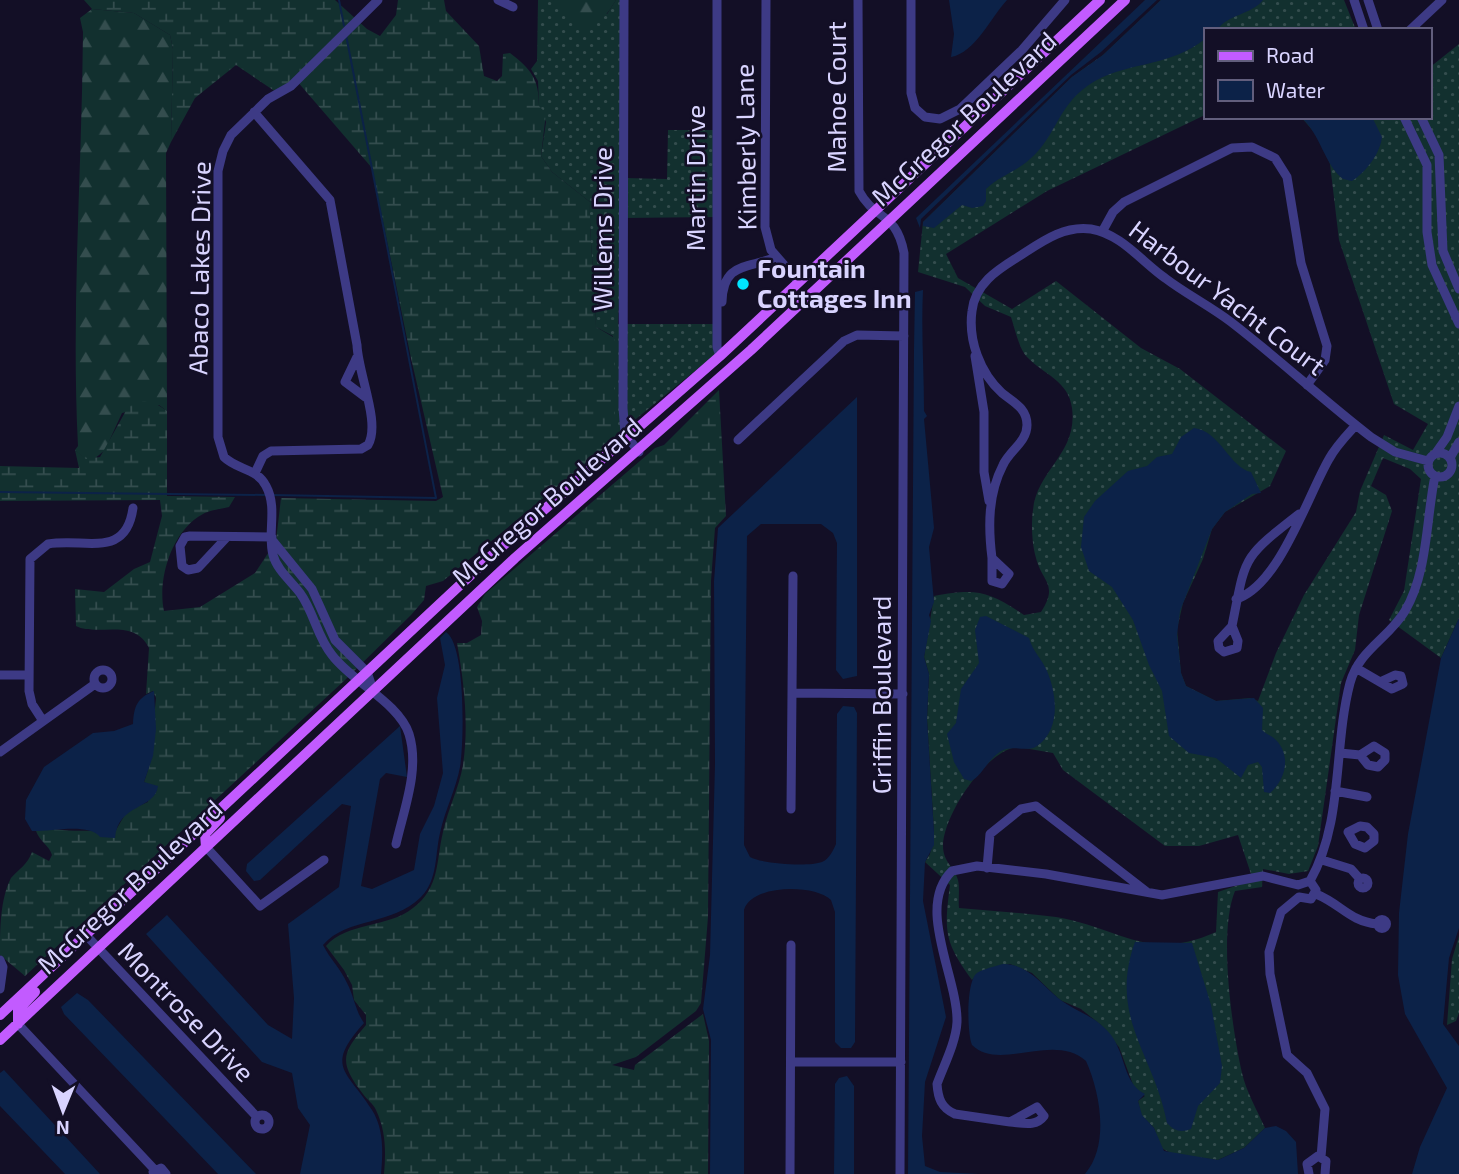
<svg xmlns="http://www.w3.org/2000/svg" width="1459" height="1174" viewBox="0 0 1459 1174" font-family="'Exo 2',sans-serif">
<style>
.grass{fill:url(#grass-dots);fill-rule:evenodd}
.forest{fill:url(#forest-firs)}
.wetland{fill:url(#wetland-marsh)}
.water{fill:#0c2248}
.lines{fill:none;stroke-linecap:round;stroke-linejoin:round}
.stream{stroke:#0c2248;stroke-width:2}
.minor{stroke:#3d3a85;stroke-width:9}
.major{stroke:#c25bff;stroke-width:10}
.poi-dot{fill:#00e5ff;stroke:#130f26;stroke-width:2.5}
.labels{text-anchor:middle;stroke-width:5;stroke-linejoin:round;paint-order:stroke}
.street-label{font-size:26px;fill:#d9d4ff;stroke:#130f26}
.poi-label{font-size:26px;font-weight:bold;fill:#d9d4ff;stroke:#130f26;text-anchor:start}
</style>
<defs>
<pattern id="grass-dots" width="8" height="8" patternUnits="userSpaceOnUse" patternTransform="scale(1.75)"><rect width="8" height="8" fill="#12302f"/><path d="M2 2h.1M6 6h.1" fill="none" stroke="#344d4e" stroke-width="1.8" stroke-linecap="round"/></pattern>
<pattern id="forest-firs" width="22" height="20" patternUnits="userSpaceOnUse" patternTransform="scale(1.75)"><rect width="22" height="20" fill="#12302f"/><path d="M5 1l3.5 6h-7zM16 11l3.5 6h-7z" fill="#344d4e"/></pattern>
<pattern id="wetland-marsh" width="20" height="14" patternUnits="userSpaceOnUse" patternTransform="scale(1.75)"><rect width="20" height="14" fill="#12302f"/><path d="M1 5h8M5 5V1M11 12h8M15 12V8" fill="none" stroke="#344d4e"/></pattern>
</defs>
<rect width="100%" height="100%" fill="#130f26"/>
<!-- grass -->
<path class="grass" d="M538,0H553L607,14L616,0H620L624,178L667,179L668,130H719L715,217L622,218L618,324H714L717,353L615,436L613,336L596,327C596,285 589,244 590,202L552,172L541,156L546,122L539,106L538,81L531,69L537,61Z
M1161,0H1344L1356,30H1205V115L1047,191L946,254L958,278L1012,309L1056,281L1141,348L1180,369L1286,451L1270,486L1225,512L1212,529L1203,559L1183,603L1177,629L1181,673L1186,686L1216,701L1250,698L1258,701L1276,653L1304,595L1356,512L1360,491L1384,435L1413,450L1428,424L1394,404L1339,240L1330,164L1319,138L1301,117H1429V68L1459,44V618L1441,658L1389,620L1404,591L1421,479L1410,469L1383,458L1371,486L1386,495L1392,511L1359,615L1355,650L1341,683L1318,846L1308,871L1289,874L1263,869L1262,887L1235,891C1218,932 1232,1029 1242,1073C1246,1091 1257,1110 1265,1128L1244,1148L1218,1160L1173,1154L1161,1148L1154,1128L1141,1115L1138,1101L1145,1096L1135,1090L1119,1047L1101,1025L1081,1009L1060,1000L1032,973L1010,964L978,973L972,980C944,942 944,931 950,885L925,862L930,854L934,832L927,719L929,674L924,657L934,596C977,588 988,591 1024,615L1041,612C1059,584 1042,582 1036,558C1032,544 1031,524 1033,510C1037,469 1078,454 1072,408C1069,381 1043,374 1027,357C1019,349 1015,329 1011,317L985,306L965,287L918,272L923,222L1072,77L1103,55ZM1018,747L1053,753L1063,770L1165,846H1199L1238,835L1253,880L1218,892L1216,932C1148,963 1118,927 1056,917C1024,913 991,911 959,908C958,900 960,889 958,880C955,868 943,862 943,846C943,815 987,749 1018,747Z
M1459,936V1013L1456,1021L1447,1025L1452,959Z"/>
<!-- forest -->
<path class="forest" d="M553,0H616C605,18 598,27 576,27Z
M92,9L134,13L170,35L173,49L171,142L166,153L167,411L159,405L122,413L105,450L93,460L85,459L75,450L78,446C71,308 82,170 83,32L80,18Z"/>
<!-- wetland -->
<path class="wetland" d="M84,0H335L367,29L380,36L396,15L398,0H444L446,11L479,46L484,76L497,81L502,76L503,54L510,53C531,69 539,79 539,106L546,113L541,156L552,172L590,202C589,244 596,285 596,327L613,337L615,341V439L443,581L426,586L424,600L411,615L345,680L25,976L0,955C0,930 0,899 11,878C20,868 27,865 32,852L49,861L52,855C49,845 40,842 36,831L44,827C58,832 99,831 116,830L127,811L148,802V784L144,782L149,767L156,698L153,691L146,694L149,648C134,617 97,637 76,626L75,589L104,592L134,569L150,562L162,516L160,500L0,501V466L79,468L75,450L86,459L100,457L128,407C141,398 155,401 167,411V496L235,497L229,507C221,509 210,510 203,514C172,530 157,579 164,611L200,607L255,573L276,541L281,498L436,501L443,497L411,358L372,168L296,80L276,92L236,65L195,98L171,142L173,49L170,35L134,13L92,9Z
M719,390L726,516L715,528L711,581L708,917L701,1003L696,1011L636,1057L612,1065L634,1070L635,1065L703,1014L709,1041L708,1174H384C386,1152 386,1131 376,1110C373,1103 367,1100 363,1094C338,1062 342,1053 366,1025V1015L354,1000L352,985L344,970L326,946C347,922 388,928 413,908C440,888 436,861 443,832C448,809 459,788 463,765C469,725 464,682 457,643H467L481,635L482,621L477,607L485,594L655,448L664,445Z"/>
<!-- water -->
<path class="water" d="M949,0H1007C991,17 975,53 951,57L954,34Z
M1145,0H1157L1101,52L1071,75L921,219L920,228L916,218Z
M1161,0H1263C1251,15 1228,14 1217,30H1205V39C1170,67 1132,61 1095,81C1057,103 1058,135 1030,159C1016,172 999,176 986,189V201L983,206L972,208L962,205L934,228L923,226V222L1072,77L1103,55Z
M1301,117H1372L1382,137C1380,154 1366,172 1352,181L1343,179C1324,164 1321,135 1301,117Z
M923,290C921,331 924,369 924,411L927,416L924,419L934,528L929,547L934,602L929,615L931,621L924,657L929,674L927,719L934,832V845L925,862L923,901L946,1017L925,1082L922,1136L925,1166L940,1172L979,1174H908L914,349L915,292Z
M857,397V676L843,679L836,670L837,543L833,533L821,524H761L747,536L744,845L750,857C762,864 809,867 822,862C829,859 833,851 836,844L837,714L843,706L854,707L857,713L855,1042L851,1048H841L835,1042V912L831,900C815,884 751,884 744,910V1174H710L711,1040L703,1009L710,955L715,764L714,581L718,528Z
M1194,428C1220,431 1230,468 1251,472L1261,493L1252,494L1225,512L1212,529L1180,611L1177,635L1181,673L1186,686L1216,701L1254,698L1263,708L1262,730C1266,734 1272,736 1276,740C1292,757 1285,780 1270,793L1264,792L1262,767L1258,762L1248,765L1241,778L1216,758L1189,753L1169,736L1162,691L1149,665L1133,620L1112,587L1089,571L1081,547L1084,517L1095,501L1128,471L1147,466L1157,457L1172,454L1181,437Z
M986,616L1029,638C1033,652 1042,659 1047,671C1057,695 1061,729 1037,746C1027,753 1013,744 1001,751C987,760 982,776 971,781L964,779L954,762L947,734L956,723L961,689L979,663L975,630L980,617Z
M1459,618V928L1449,958L1443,1024L1459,1046V1174H1412L1420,1147L1447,1088L1405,1014L1398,975L1399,913L1408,834L1441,658Z
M446,632C466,645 464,743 460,767C456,789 445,810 440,833C435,854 438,880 421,897C392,926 347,917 323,945C330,959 341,969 347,983C354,996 355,1010 364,1023C324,1068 347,1070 372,1110C384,1129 383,1153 381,1174H300L310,1125L298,1108L292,1073L262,1062L146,934L167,915L268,1025L292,1039L294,998L288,924L339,887L351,806L342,804L260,880L254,881L246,871L247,864L400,726L407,777L386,773L380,779L361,886L372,889L414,870L420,834L434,806L443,773L437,698L445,665L440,638Z
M154,691L156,729L153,756L144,782L158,786C155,810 118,803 115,838L100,837C89,822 48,832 32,831L25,819L26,800L44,767L93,733L114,731L133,724C134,706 137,698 154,691Z
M1135,942L1192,943L1211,1005L1222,1066L1220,1083L1198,1106L1191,1129C1181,1133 1174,1131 1167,1123C1154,1054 1108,1017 1135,942Z
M1003,964C1028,964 1041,984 1058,998C1075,1012 1094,1014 1111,1035C1126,1055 1123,1083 1145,1094L1138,1101L1142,1115L1154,1128L1164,1151L1218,1160L1244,1148L1265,1128L1276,1126L1286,1131L1296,1142L1298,1174H1085C1110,1145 1100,1092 1086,1061C1053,1032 999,1072 972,1045C967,1033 966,981 977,973C983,969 996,966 1003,964Z
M77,993L88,1000L256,1174H218L64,1014L61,1007Z
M4,1070L100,1174H65L0,1106V1073Z
M847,1076L854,1086V1174H834L835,1084L839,1078Z"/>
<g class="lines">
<!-- stream -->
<path class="stream" d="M339,0L344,26
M0,492L267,495
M272,495L436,498L346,35"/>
<!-- minor -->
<path class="minor" d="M378,0L291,86L268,99L231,135L223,151L218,171V437L224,457C237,470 257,468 266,486C278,508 267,533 273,555C277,570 291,581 300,593C314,612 317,637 332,655C352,682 399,703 409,734C420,769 404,809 396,844
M498,0L513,7
M624,0L623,408L625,434L639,452
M717,0V347L720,356
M766,0L765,227L771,250L799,282
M858,0L859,191C875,221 896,211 904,253L900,1174
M911,0V93L915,108L925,117L940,119L960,109L1022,50L1065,0
M1354,0L1364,30
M1368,0L1378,30
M1410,30L1442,0
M254,112L330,200L357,345C358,374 381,423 368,445L361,449L271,451L263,456L255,473
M1404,117L1427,165V232L1432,265L1459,324
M1421,117L1439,155L1443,251L1459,289
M1102,232L1113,212L1124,202L1232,148L1252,147L1275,158L1287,177L1301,263L1327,346L1325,360L1307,385
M722,302C723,261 749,269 776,257
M975,356L984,412V472L989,501
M357,357L345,382L365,397
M738,440L844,341L857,335L904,336
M1428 465a12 12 0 1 1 24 0a12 12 0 1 1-24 0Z
M1435,454L1447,437L1459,406
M1450,458L1459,442
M227,537L198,568L188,570L182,566L180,546L185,537L190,536L272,537
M273,541L312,589L335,640L367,672L373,690
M992,558C988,526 988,494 1003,465C1010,450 1027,442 1027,425C1027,408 1013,402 1002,393C980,373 968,340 972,311C975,284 997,270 1018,257C1040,243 1063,225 1091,229C1121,234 1141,261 1165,278C1186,294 1210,306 1231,322C1279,359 1323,400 1371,437L1395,452L1428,461
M992,558L1009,574L1002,584L992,581Z
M1236,599C1279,586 1307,497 1329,459C1336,446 1346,436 1356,425
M1232,626C1246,556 1241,559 1299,514
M1232,626L1238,641L1237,648L1224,652L1219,648L1218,641Z
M1356,668L1392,689L1403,684L1401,676L1395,675L1382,681
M94 679a9 9 0 1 1 18 0a9 9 0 1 1-18 0Z
M0,675H29
M792,693L903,694
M43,721L32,704L29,691L30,559L48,544C86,538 126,559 133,508
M1374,746L1385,753V760L1378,767L1368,765L1360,755Z
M0,752L95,684
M1340,753L1360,755
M1335,791L1367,797
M791,809L793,576
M1360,826L1367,827L1374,834V841L1365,848L1355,844L1348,832Z
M206,847L260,906L324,860
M1322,860L1351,869L1360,879
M987,868L990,834L1021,809L1036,806L1147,892
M1358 883a5 5 0 1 1 10 0a5 5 0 1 1-10 0Z
M1310,881C1344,821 1333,748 1350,683C1359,650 1389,638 1405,611C1428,572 1426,519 1435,476
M1298,885L1310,881L1316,890L1311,899L1299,897
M1316,894C1341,904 1349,921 1377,924
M1299,897L1281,912L1269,952L1270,974L1287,1055L1307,1073L1325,1109L1321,1157
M1377.5 924a4.5 4.5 0 1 1 9 0a4.5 4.5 0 1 1-9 0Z
M86,935L257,1117
M0,960L3,967L0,989
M18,1024L154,1169
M791,1062H901
M1037,1107L1044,1116C1036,1127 1023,1123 1010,1122Z
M255 1122a7 7 0 1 1 14 0a7 7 0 1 1-14 0Z
M1010,1122L955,1114C941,1108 938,1098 937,1084C944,1065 956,1042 957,1022C958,977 915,907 952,871L977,866L1046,874L1162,895L1263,876L1298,885
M153,1172L161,1168L166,1174
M790,1174L791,945
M1309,1174L1307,1164L1318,1156L1326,1161L1325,1174"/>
<!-- major -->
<path class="major" d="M206,847L205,834L220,818
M0,1015L490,557L720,356L1100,0
M18,1024V1010L35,992
M0,1040L515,558L751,350L1125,0"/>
</g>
<!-- markers -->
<circle class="poi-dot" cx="743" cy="284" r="7"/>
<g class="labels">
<!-- street labels -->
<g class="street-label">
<text transform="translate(837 97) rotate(-90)" y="9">Mahoe Court</text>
<text transform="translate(964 119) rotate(-43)" y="9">McGregor Boulevard</text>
<text transform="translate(746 147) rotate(-91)" y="9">Kimberly Lane</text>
<text transform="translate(696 178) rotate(-90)" y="9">Martin Drive</text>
<text transform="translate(603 229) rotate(-90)" y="9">Willems Drive</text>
<text transform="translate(200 268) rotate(-89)" y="9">Abaco Lakes Drive</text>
<text transform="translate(1227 298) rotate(37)" y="9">Harbour Yacht Court</text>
<text transform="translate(547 502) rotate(-41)" y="9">McGregor Boulevard</text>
<text transform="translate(882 695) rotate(-90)" y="9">Griffin Boulevard</text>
<text transform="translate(130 887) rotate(-43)" y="9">McGregor Boulevard</text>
<text transform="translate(186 1012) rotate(46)" y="9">Montrose Drive</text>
</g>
<!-- poi labels -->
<g class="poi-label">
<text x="757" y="278">Fountain<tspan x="757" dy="30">Cottages Inn</tspan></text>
</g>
</g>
<!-- legend -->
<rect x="1204" y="28" width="228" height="91" fill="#130f26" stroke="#625e7d" stroke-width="2"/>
<rect x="1218" y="51" width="35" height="10" fill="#c25bff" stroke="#625e7d" stroke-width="2"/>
<text x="1266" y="63" font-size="21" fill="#d9d4ff">Road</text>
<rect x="1218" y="80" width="35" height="21" fill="#0c2248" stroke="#625e7d" stroke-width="2"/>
<text x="1266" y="98" font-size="21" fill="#d9d4ff">Water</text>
<!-- north arrow -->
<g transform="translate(63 1111) rotate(181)" stroke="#130f26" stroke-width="5" paint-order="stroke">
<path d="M0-5L12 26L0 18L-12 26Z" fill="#d9d4ff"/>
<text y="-10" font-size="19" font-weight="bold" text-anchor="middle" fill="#d9d4ff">N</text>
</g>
</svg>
